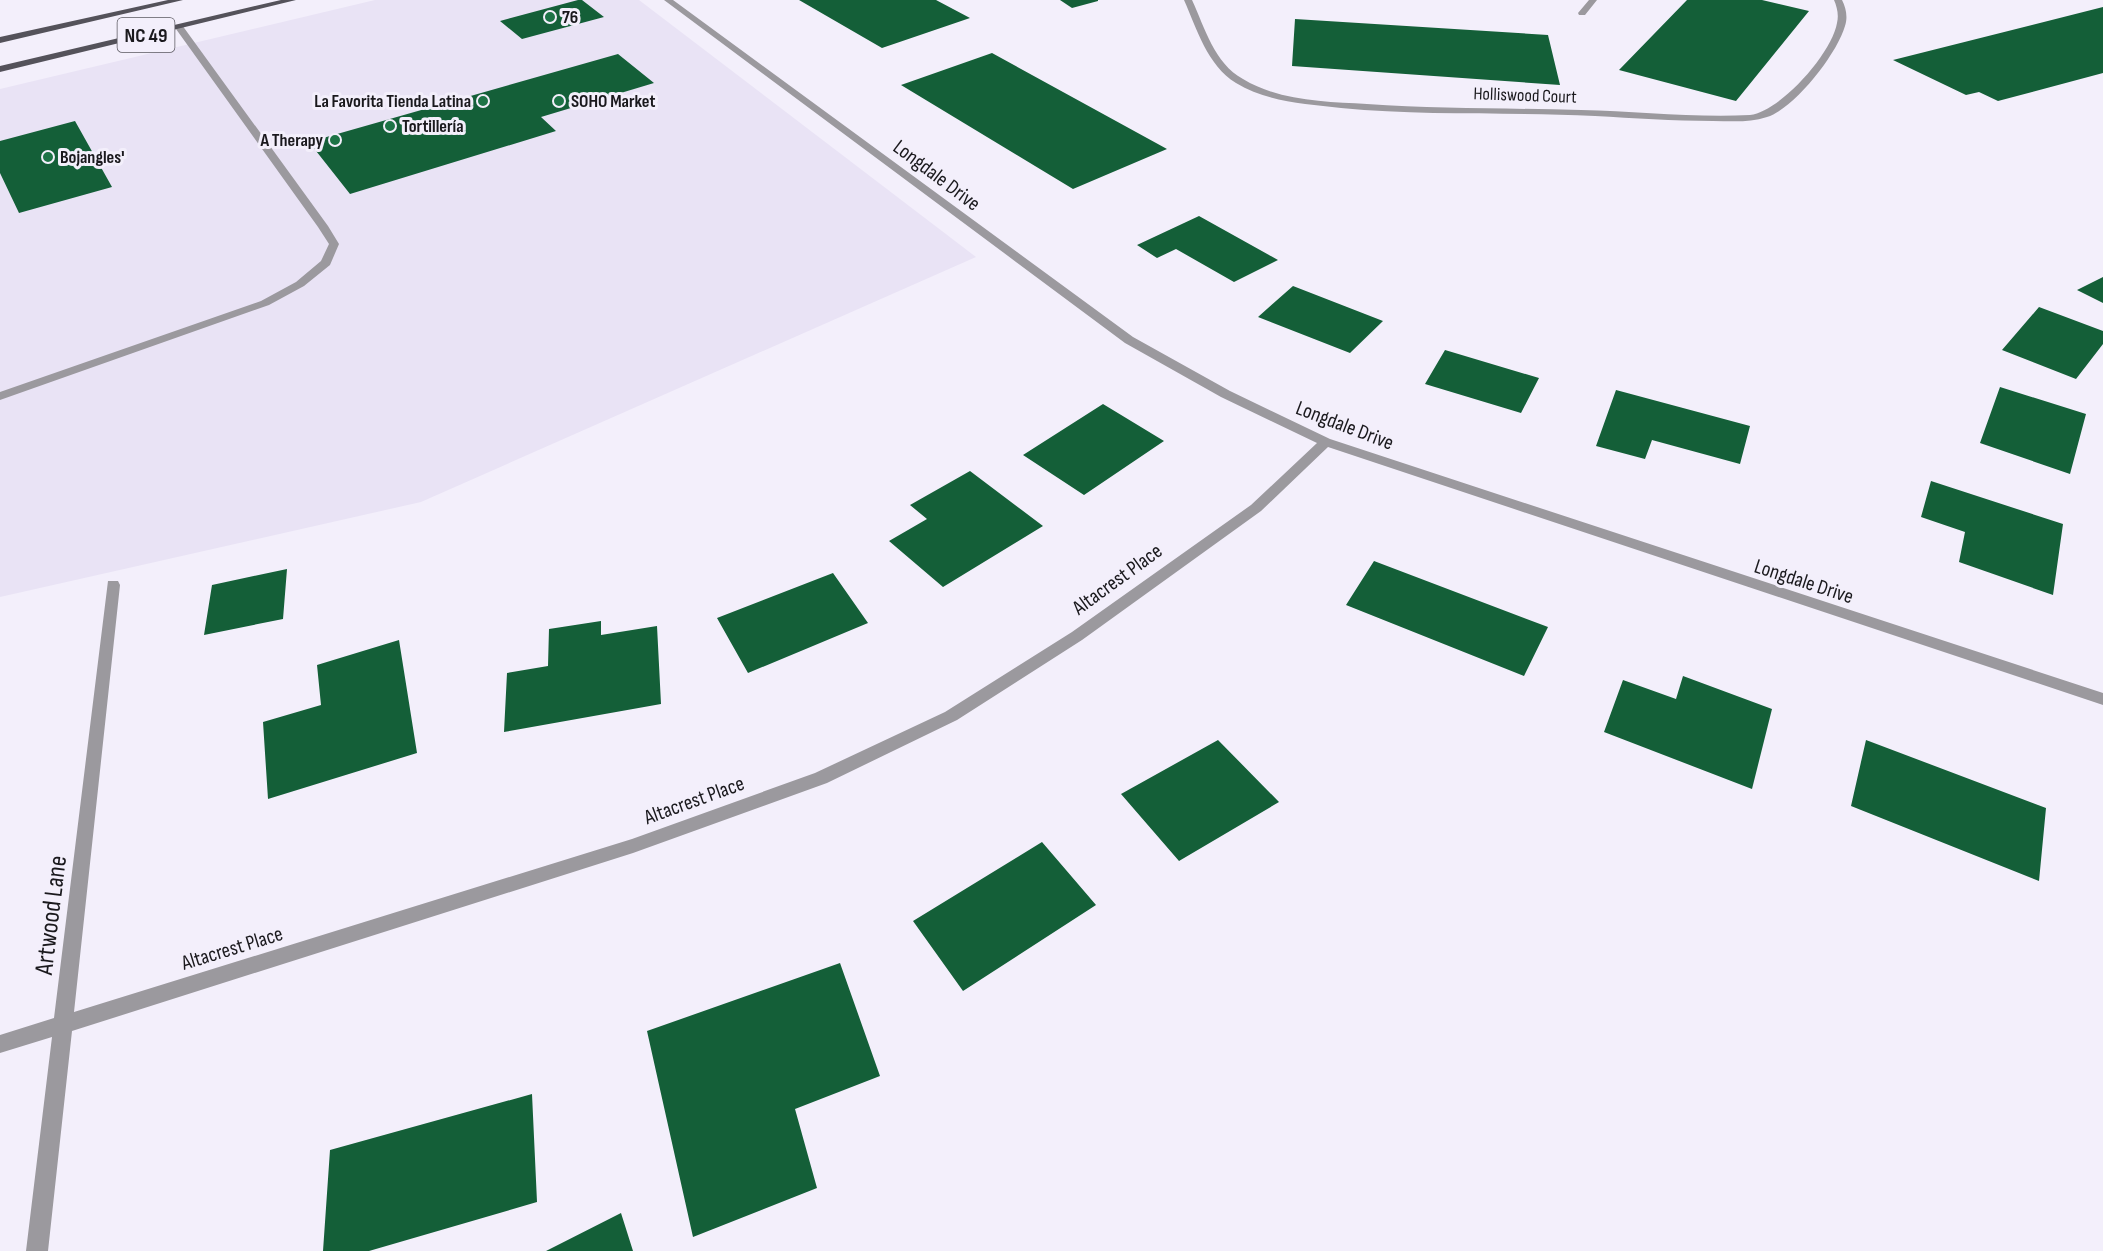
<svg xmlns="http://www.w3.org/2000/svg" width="2103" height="1251" viewBox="0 0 2103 1251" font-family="'Sofia Sans Condensed',sans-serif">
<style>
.built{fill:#e9e3f5}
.building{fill:#145f38}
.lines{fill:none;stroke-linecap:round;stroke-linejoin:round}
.minor{fill:#9b999e;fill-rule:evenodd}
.major{fill:#54525a;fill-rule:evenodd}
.poi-dot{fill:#1d7346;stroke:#f3effb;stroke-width:2}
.labels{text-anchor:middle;stroke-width:6;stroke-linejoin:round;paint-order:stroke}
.far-poi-label{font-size:18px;font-weight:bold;fill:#1a191d;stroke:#f3effb;text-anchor:start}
.far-street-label{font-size:18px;fill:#1a191d;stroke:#f3effb}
.shield{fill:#f3effb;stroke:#5b5960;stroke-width:1.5}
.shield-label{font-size:20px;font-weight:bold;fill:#1a191d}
.street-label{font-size:21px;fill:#1a191d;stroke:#f3effb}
.near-street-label{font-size:26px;fill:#1a191d;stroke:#f3effb}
</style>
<rect width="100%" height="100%" fill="#f3effb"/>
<!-- built -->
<path class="built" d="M375,0H639L976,257L421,502L0,597V89Z"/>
<!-- building -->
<path class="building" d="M578,0H582L604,17L522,39L500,21Z
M799,0H936L970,18L882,48Z
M1060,0H1098V1L1072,8Z
M1687,0H1762L1809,11L1736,101L1619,70Z
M2103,7V73L1998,101L1979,92L1966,95L1893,60Z
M1295,19L1548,35L1560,85L1292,66Z
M992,53L1167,149L1073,189L901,85Z
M618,54L654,83L541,117L556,131L350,194L309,142Z
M75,121L112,187L19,213L0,173V141Z
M1199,216L1278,260L1234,282L1176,249L1157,258L1137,245Z
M2103,277V303L2077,290Z
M1293,286L1383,321L1350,353L1258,317Z
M2039,307L2103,331V344L2076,379L2002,350Z
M1445,350L1539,378L1521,413L1425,384Z
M2000,387L2086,414L2070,474L1980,443Z
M1616,390L1750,426L1740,464L1652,440L1645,459L1596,446Z
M1103,404L1164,441L1084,495L1023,455Z
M970,471L1043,526L943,587L889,541L927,519L910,505Z
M1931,481L2063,524L2053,595L1959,562L1965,532L1921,517Z
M1374,561L1548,627L1524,676L1346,605Z
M287,569L283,619L204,635L212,585Z
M833,573L868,623L748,673L717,618Z
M601,621V635L657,626L661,704L504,732L507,673L548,666L549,629Z
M399,640L417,753L268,799L263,722L321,705L317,665Z
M1683,676L1772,709L1752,789L1604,732L1623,680L1676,699Z
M1218,740L1279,802L1179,861L1121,794Z
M1866,740L2046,808L2039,881L1851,806Z
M1042,842L1096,905L963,991L913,921Z
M840,963L880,1076L795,1109L817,1188L693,1237L647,1031Z
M532,1094L537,1202L369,1251H323L330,1150Z
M621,1213L633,1251H546Z"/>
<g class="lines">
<!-- minor -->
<path class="minor" d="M664,0H673L1133,337L1230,391L1330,439L2103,693V705L1328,447L1261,511L1082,640L957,720L827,783L633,853L72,1031L48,1251H26L52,1037L0,1053V1035L54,1018L108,581H118L120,585L74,1012L632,839L815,773L945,712L1072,632L1251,505L1317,443L1221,397L1125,343Z
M1184,0H1192C1205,28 1214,63 1243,79C1279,101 1326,102 1367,104C1438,109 1510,108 1581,110C1637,111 1694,118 1750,115C1781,111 1832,53 1837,23C1839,15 1837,7 1834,0H1842C1846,8 1848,17 1845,26C1837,54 1795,108 1767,117C1749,123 1731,121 1713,121C1673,121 1634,118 1595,116C1510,112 1425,116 1341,108C1305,104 1267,102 1236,83C1207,65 1197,29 1184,0Z
M1589,0H1597L1585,15H1579L1578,13Z
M176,25H182L328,226L339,244L330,265L304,286L269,305L0,400V392L261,301L296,282L321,261L329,244L318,227L176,29Z"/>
<!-- major -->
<path class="major" d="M168,0H183L0,43V37Z
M281,0H296L0,72V66Z"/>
</g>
<!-- markers -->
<g class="poi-dot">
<circle cx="550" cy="17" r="6"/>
<circle cx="483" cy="101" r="6"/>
<circle cx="559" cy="101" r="6"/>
<circle cx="390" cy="126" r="6"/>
<circle cx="335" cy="140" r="6"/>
<circle cx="48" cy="157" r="6"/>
</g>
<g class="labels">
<!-- far-poi labels -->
<g class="far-poi-label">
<text x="562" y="23">76</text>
<text x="471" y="107" text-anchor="end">La Favorita Tienda Latina</text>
<text x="571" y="107">SOHO Market</text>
<text x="402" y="132">Tortillería</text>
<text x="323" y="146" text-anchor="end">A Therapy</text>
<text x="60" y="163">Bojangles'</text>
</g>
<!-- far-street labels -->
<g class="far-street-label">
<text transform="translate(1525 95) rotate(2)" y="6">Holliswood Court</text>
</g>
<!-- shield labels -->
<rect class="shield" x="117.5" y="18" width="57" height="34" rx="4.5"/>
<g class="shield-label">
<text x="146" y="42">NC 49</text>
</g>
<!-- street labels -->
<g class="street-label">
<text transform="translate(937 175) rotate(37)" y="7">Longdale Drive</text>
<text transform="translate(1345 425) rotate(21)" y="7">Longdale Drive</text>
<text transform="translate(1117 579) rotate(-36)" y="7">Altacrest Place</text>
<text transform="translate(1804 581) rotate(18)" y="7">Longdale Drive</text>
<text transform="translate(694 800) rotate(-20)" y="7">Altacrest Place</text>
<text transform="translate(232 948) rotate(-17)" y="7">Altacrest Place</text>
</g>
<!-- near-street labels -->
<g class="near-street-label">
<text transform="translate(50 915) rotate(-83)" y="9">Artwood Lane</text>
</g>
</g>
</svg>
